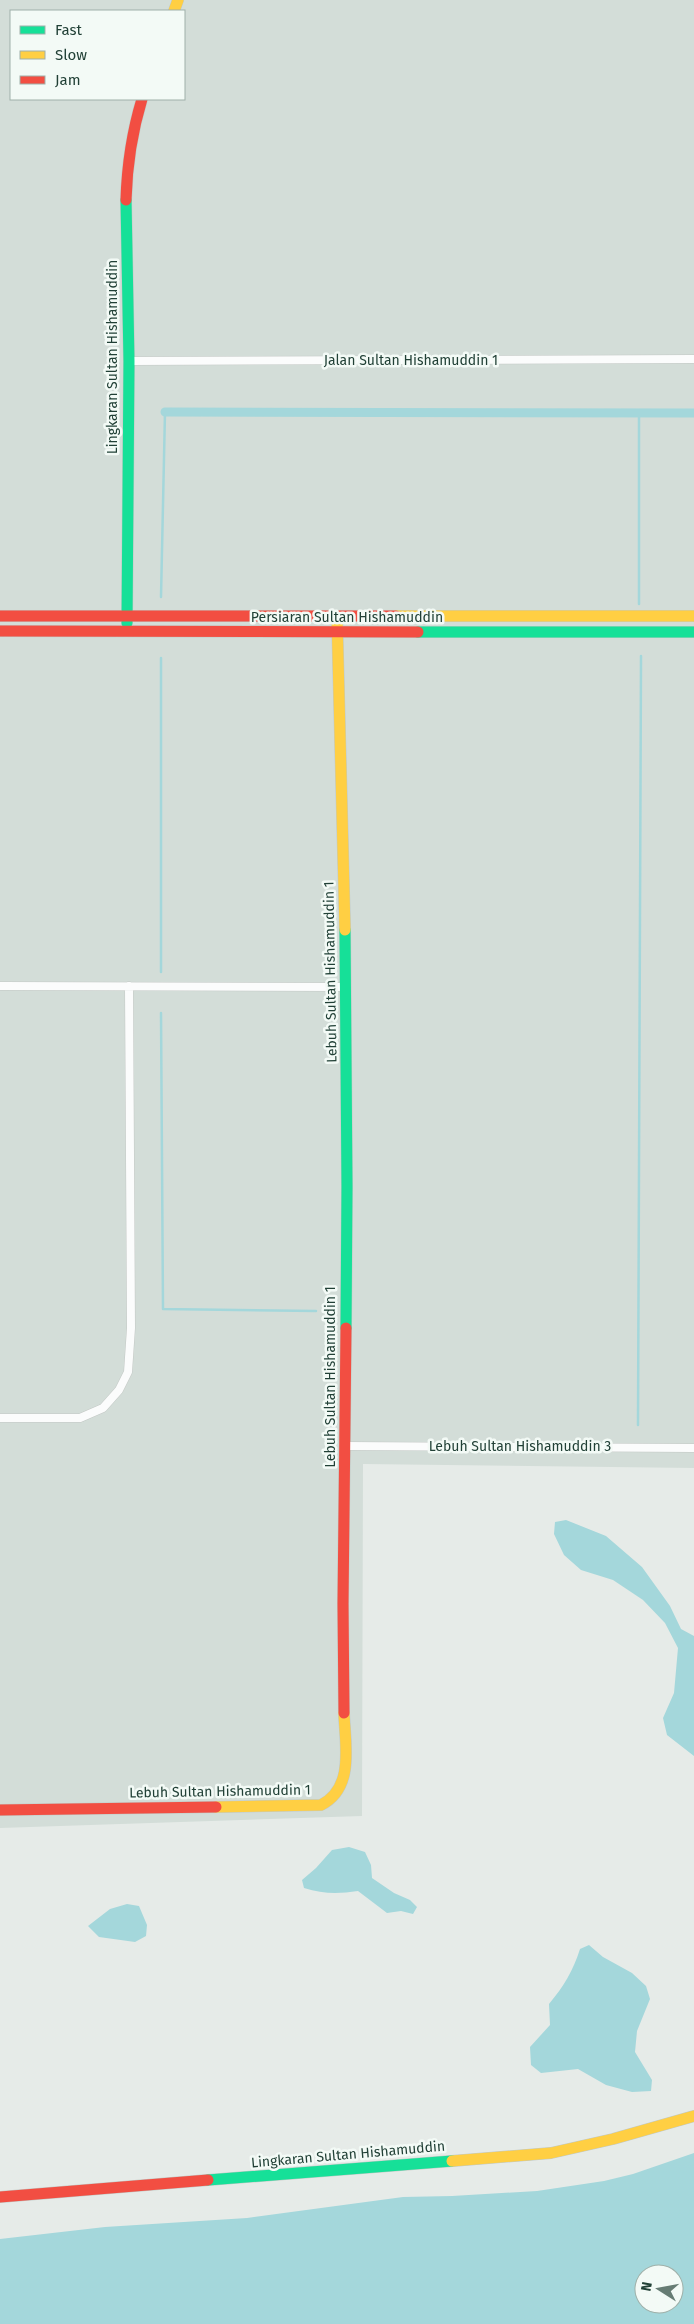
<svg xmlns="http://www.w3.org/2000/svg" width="694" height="2324" viewBox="0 0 694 2324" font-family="'Fira Sans',sans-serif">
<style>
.built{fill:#d3ddd8;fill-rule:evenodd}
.water{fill:#a4d7db;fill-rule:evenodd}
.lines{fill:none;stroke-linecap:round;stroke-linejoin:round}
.stream{stroke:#a4d7db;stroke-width:2.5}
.canal{stroke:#a4d7db;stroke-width:9}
.street-casing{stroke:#c3c8c5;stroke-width:9}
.fast-casing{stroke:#c1c9c5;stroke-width:12}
.slow-casing{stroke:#c1c9c5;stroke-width:12}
.jam-casing{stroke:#c1c9c5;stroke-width:12}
.street{stroke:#fbfcfc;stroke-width:8}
.fast{stroke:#16e098;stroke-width:11}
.slow{stroke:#ffcf43;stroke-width:11}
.jam{stroke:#f24e42;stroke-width:11}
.labels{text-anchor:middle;stroke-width:5;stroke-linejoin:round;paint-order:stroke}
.street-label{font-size:14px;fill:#214036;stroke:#f3faf6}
</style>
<rect width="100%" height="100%" fill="#e6ebe8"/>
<!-- built -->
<path class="built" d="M0,0H694V1468L363,1464L362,1816L0,1828ZM11,11H184V99H11Z"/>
<!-- water -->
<path class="water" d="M566,1520L606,1536L642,1567L670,1606L681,1629L694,1636V1756L667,1735L663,1718L674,1693L678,1648L665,1623L643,1600L613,1580L581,1570L564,1555L554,1534L555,1522Z
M349,1847L365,1852L371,1865L372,1878L394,1893L410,1900L417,1907L413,1914L401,1911L387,1913L358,1891C338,1894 323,1894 304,1888L302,1880L316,1868L332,1850Z
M127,1904L139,1906L147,1925L146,1936L135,1942L99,1937L88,1926L110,1909Z
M589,1945L603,1957L632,1973L646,1986L650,1999L637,2031L635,2052L652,2080L651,2091L632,2092L606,2085L578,2069L541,2073L531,2065L530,2047L550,2025L549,2004C564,1986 573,1971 580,1949Z
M694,2153V2324H0V2239L105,2227L247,2218L403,2197L452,2196L537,2191L604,2181L633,2174ZM644,2274H674V2304H644Z"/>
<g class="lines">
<!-- stream -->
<path class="stream" d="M639,413V604
M161,597L165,412
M161,658V972
M161,1013L163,1309L316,1311
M638,1425L641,656"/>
<!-- canal -->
<path class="canal" d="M165,412L694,413"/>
<defs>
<path id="street" d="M129,361L694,359
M0,986L346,987
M0,1418H80L103,1408L119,1390L128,1372L131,1328L129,986
M345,1446L694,1448"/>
<path id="fast" d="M126,200L129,361L127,623
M418,632H694
M345,930L347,1187L346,1328
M208,2180L452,2161"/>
<path id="slow" d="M174,11L178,0
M396,616H694
M337,617L345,930
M216,1807L321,1805C355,1788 345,1744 344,1713
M452,2161L551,2153L613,2139L694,2116"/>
<path id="jam" d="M126,200C127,165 132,132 142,99
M0,616H396
M0,631L418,632
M344,1713L343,1604L346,1328
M0,1810L216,1807
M0,2197L208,2180"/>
</defs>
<!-- street casing -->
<use href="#street" class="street-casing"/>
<!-- fast casing -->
<use href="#fast" class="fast-casing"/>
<!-- slow casing -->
<use href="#slow" class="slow-casing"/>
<!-- jam casing -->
<use href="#jam" class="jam-casing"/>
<!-- street -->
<use href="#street" class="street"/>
<!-- fast -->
<use href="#fast" class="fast"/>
<!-- slow -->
<use href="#slow" class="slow"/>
<!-- jam -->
<use href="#jam" class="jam"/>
</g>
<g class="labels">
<!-- street labels -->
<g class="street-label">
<text transform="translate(112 357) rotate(-90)" y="5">Lingkaran Sultan Hishamuddin</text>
<text x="411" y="365">Jalan Sultan Hishamuddin 1</text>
<text x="347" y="622">Persiaran Sultan Hishamuddin</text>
<text transform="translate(330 972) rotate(-91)" y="5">Lebuh Sultan Hishamuddin 1</text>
<text transform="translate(330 1377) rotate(-90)" y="5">Lebuh Sultan Hishamuddin 1</text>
<text x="520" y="1451">Lebuh Sultan Hishamuddin 3</text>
<text transform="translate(220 1791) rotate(-1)" y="5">Lebuh Sultan Hishamuddin 1</text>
<text transform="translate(348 2154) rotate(-5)" y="5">Lingkaran Sultan Hishamuddin</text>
</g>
</g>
<!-- legend -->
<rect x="10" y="10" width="175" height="90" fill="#f3faf6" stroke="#9fb0a9"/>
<rect x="20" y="26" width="25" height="8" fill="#16e098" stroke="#9fb0a9"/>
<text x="55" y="35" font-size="15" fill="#214036">Fast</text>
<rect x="20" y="51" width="25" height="8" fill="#ffcf43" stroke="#9fb0a9"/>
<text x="55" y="60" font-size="15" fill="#214036">Slow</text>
<rect x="20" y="76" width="25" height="8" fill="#f24e42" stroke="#9fb0a9"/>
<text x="55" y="85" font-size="15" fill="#214036">Jam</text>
<!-- north arrow -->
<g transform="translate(659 2289) rotate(281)"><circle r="24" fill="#f3faf6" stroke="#9fb0a9"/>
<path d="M0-4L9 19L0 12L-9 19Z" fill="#667c74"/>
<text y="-8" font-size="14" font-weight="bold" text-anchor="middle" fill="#214036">N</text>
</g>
</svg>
